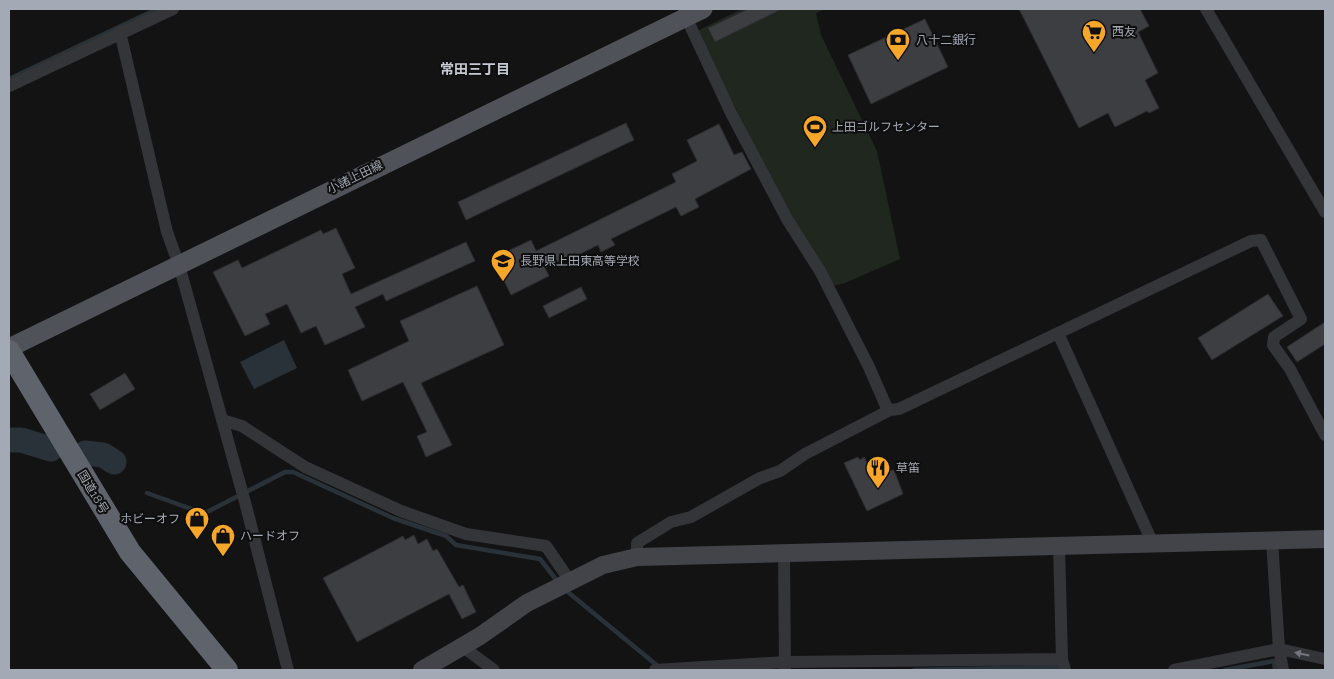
<svg xmlns="http://www.w3.org/2000/svg" width="1334" height="679" viewBox="0 0 1334 679" font-family="Raleway,'Noto Sans JP',sans-serif">
<style>
.green{fill:#1f271f}
.water{fill:#293238}
.lines{fill:none;stroke-linecap:round;stroke-linejoin:round}
.stream{stroke:#293238;stroke-width:4.5}
.river{stroke:#293238;stroke-width:25}
.building{fill:#3d3e41;stroke:#2d2d30}
.street{stroke:#343539;stroke-width:12}
.secondary{stroke:#42444a;stroke-width:18}
.primary{stroke:#505259;stroke-width:19}
.highway{stroke:#5f636b;stroke-width:22}
.oneway{fill:#72757d}
.labels{text-anchor:middle;stroke-width:4;stroke-linejoin:round;paint-order:stroke}
.poi-label{font-size:12px;fill:#a4aab5;stroke:#0e0e0f;text-anchor:start}
.street-label{font-size:12px;fill:#a4aab5;stroke:#0e0e0f}
.neighbourhood-label{font-size:14px;font-weight:bold;fill:#c5c9d1;stroke:#0e0e0f}
</style>
<rect width="100%" height="100%" fill="#131314"/>
<!-- green -->
<path class="green" d="M742,9H825L816,13L821,35L877,151L900,259L845,283L833,286L773,183L697,31Z"/>
<!-- water -->
<path class="water" d="M284,340L297,368L254,389L240,362Z"/>
<g class="lines">
<!-- stream -->
<path class="stream" d="M9,79L157,9
M147,493L197,511L207,512L285,472H293L393,518L446,536L456,545L540,559L558,582
M563,588L659,667
M914,670L1056,667L1057,670
M1225,670L1274,661L1275,670"/>
<!-- river -->
<path class="river" d="M9,440H21L51,449
M85,453L103,455L114,462"/>
</g>
<!-- building -->
<path class="building" d="M748,9H782L715,42L708,28Z
M1019,9H1140L1149,26L1138,32L1158,73L1145,80L1159,108L1149,113L1147,111L1115,127L1108,113L1079,128Z
M925,19L948,67L871,104L848,55Z
M626,123L634,140L466,220L458,202Z
M719,124L734,155L742,152L751,169L695,199L699,207L681,216L676,207L611,239L615,245L601,252L598,245L576,256L575,253L545,268L549,276L511,295L493,258L531,240L536,251L676,182L672,174L697,161L687,140Z
M336,228L355,268L342,274L351,294L466,242L475,261L386,301L383,294L355,307L365,327L325,345L316,326L301,333L287,304L265,314L270,324L245,336L213,272L238,260L242,268L321,230L323,234Z
M477,286L504,345L421,383L452,445L426,457L417,436L427,432L403,382L362,401L348,370L409,341L400,321Z
M581,287L587,299L549,318L543,306Z
M1268,294L1283,316L1212,360L1198,338Z
M1325,322V344L1297,362L1287,347Z
M125,373L135,389L100,410L90,394Z
M858,457L860,460L864,457L873,475L887,469L888,471L894,470L903,494L867,511L844,463Z
M414,535L418,544L427,539L433,551L437,549L459,587L463,585L476,612L462,619L449,594L357,642L323,578L403,536L405,540Z"/>
<g class="lines">
<!-- street -->
<path class="street" d="M1206,9L1325,212
M686,17L731,113L787,219L820,271L869,367L886,406L890,410
M120,32L167,232L179,265L245,502L288,670
M9,86L173,9
M1058,333L1153,544
M222,420L242,426L305,467L401,511L466,534L546,546L570,581
M1272,540L1279,649L1283,670
M1059,546L1062,659L1065,670
M784,554L785,670
M637,557V543L671,522L691,517L760,478L780,471L805,454L890,410L899,409L1251,241L1261,240L1301,319L1274,337L1273,345L1290,369L1325,435
M463,647L494,670
M655,670L785,662L1062,659
M1174,670L1279,649L1325,659"/>
<!-- secondary -->
<path class="secondary" d="M422,670L480,636L527,603L603,565L637,557L1325,539"/>
<!-- primary -->
<path class="primary" d="M9,348L703,9"/>
<!-- highway -->
<path class="highway" d="M9,351L130,552L227,670"/>
</g>
<!-- one-way arrows -->
<defs><path id="oneway-solid" d="M-6-.8H1V-3.2L6.5 0L1 3.2V.8H-6Z" transform="scale(1.25)"/></defs>
<use class="oneway" href="#oneway-solid" transform="translate(1302 654) rotate(-168)"/>
<!-- icons -->
<defs>
<symbol id="supermarket-pin" viewBox="-11 -11 22 30"><path d="M0 17L-7.5 6A9.5 9.5 0 1 1 7.5 6Z" fill="#f6a729" stroke="#0e0e0f"/><path d="M-6-5.5h2.5l.6 2H6L4.5 2H-2.5L-4.4-4H-6ZM-1.5 3.2a1.3 1.3 0 1 0 .1 0ZM3 3.2a1.3 1.3 0 1 0 .1 0Z" fill="#111"/></symbol>
<symbol id="bank-pin" viewBox="-11 -11 22 30"><path d="M0 17L-7.5 6A9.5 9.5 0 1 1 7.5 6Z" fill="#f6a729" stroke="#0e0e0f"/><path d="M-6-4H6V4H-6ZM0-2.3a2.3 2.3 0 1 0 0 4.6a2.3 2.3 0 1 0 0-4.6Z" fill="#111"/></symbol>
<symbol id="stadium-pin" viewBox="-11 -11 22 30"><path d="M0 17L-7.5 6A9.5 9.5 0 1 1 7.5 6Z" fill="#f6a729" stroke="#0e0e0f"/><path d="M0-5a6.5 5 0 1 0 0 10a6.5 5 0 1 0 0-10ZM-3.5-1.8h7v3.6h-7Z" fill="#111"/></symbol>
<symbol id="school-pin" viewBox="-11 -11 22 30"><path d="M0 17L-7.5 6A9.5 9.5 0 1 1 7.5 6Z" fill="#f6a729" stroke="#0e0e0f"/><path d="M0-5L7-2L0 1L-7-2ZM-4 1L0 2.5L4 1V4Q0 6-4 4Z" fill="#111"/></symbol>
<symbol id="restaurant-pin" viewBox="-11 -11 22 30"><path d="M0 17L-7.5 6A9.5 9.5 0 1 1 7.5 6Z" fill="#f6a729" stroke="#0e0e0f"/><path d="M-5-6h1v4h1v-4h1v4h1v-4h1v5L-1.5 .5V6h-2V.5L-5-1ZM5-6V6H3V1.5H1.5Q1.5-4 5-6Z" fill="#111"/></symbol>
<symbol id="shop-pin" viewBox="-11 -11 22 30"><path d="M0 17L-7.5 6A9.5 9.5 0 1 1 7.5 6Z" fill="#f6a729" stroke="#0e0e0f"/><path d="M-5-2.5h2.3a2.7 3.5 0 0 1 5.4 0H5L5.5 6h-11ZM-1.5-2.5h3a1.5 2.3 0 0 0-3 0Z" fill="#111"/></symbol>
</defs>
<g fill-rule="evenodd">
<use href="#supermarket-pin" x="1080" y="18" width="28" height="38"/>
<use href="#bank-pin" x="884" y="26" width="28" height="38"/>
<use href="#stadium-pin" x="801" y="113" width="28" height="38"/>
<use href="#school-pin" x="489" y="247" width="28" height="38"/>
<use href="#restaurant-pin" x="864" y="454" width="28" height="38"/>
<use href="#shop-pin" x="183" y="505" width="28" height="38"/>
<use href="#shop-pin" x="209" y="522" width="28" height="38"/>
</g>
<g class="labels">
<!-- poi labels -->
<g class="poi-label">
<text x="1112" y="36">西友</text>
<text x="916" y="44">八十二銀行</text>
<text x="832" y="131">上田ゴルフセンター</text>
<text x="520" y="265">長野県上田東高等学校</text>
<text x="896" y="472">草笛</text>
<text x="180" y="523" text-anchor="end">ホビーオフ</text>
<text x="240" y="540">ハードオフ</text>
</g>
<!-- street labels -->
<g class="street-label">
<text transform="translate(355 177) rotate(-26)" y="4">小諸上田線</text>
<text transform="translate(93 492) rotate(59)" y="4">国道18号</text>
</g>
<!-- neighbourhood labels -->
<g class="neighbourhood-label">
<text x="475" y="74">常田三丁目</text>
</g>
</g>
<!-- border -->
<rect width="1334" height="679" fill="none" stroke="#a4aab5" stroke-width="20"/>
</svg>
